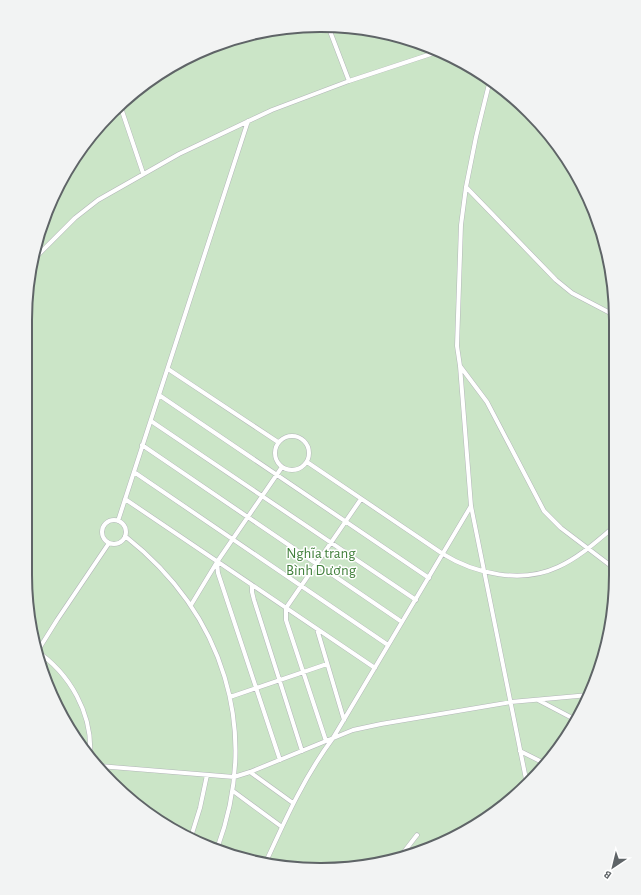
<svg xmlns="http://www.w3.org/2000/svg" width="641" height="895" viewBox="0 0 641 895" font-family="'Alegreya Sans',sans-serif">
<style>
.green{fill:#cbe5c7}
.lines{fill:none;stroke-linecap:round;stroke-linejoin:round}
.service-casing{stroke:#b3b6b9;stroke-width:5}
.service{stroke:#fff;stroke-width:4}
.labels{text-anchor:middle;stroke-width:3;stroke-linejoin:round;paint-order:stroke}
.park-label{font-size:15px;fill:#42803c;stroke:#fff}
.rim{fill:none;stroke:#5f6467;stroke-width:2}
</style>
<rect width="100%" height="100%" fill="#f0ede8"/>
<!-- green -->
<path class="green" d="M340,26L397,35L451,56L501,86L543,126L593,207L613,282L615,594L606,651L585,705L555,755L515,797L434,847L359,867L263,864L190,840L126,797L75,738L35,651L25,574L31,263L65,173L126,98L173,64L226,41L282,28Z"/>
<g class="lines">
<defs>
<path id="service" d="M328,26L349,81
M167,69L214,50L217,48L218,44
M490,80L476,137L466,187L461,225L457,346L460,366L471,506L527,784
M120,105L143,173
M466,187L556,280L572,293L614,315
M31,262L75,218L98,200L179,154L272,110L349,81L440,51
M460,366L487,402L544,511L561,528L615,569
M168,369L278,442
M159,395L429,578
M151,421L416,600
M275 453a17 17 0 1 1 34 0a17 17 0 1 1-34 0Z
M142,445L402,622
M307,462L443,554C475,574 522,584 558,567C580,557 597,541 615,526
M134,472L388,645
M125,499L375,668
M102 532a12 12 0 1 1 24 0a12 12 0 1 1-24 0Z
M118,521L248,121
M125,536C224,614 261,730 217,849
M217,562L218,573L280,760
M252,585V592L254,600L302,751
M191,605L217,562L282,467
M317,629L344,720
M35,650C70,673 93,714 90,756
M37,652L57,620L109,543
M230,697L327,664
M538,700L576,720
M326,741L286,620V608L361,499
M520,751L546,764
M99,766L234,777L250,772L353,730L381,724L511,702L589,695
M250,772L293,803
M233,791L282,827
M190,840L200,808L207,775
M400,857L417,835
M265,864C285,820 304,777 333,738L471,506"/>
</defs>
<!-- service casing -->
<use href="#service" class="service-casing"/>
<!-- service -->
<use href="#service" class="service"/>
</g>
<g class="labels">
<!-- park labels -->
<g class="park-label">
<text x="321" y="558">Nghĩa trang<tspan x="321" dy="17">Bình Dương</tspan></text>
</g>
</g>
<!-- crop -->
<path d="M0 0H641V895H0ZM320 32H321A288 288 0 0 1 609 320V575A288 288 0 0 1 321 863H320A288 288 0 0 1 32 575V320A288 288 0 0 1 320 32Z" fill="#f2f3f3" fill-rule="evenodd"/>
<path class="rim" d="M320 32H321A288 288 0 0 1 609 320V575A288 288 0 0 1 321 863H320A288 288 0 0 1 32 575V320A288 288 0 0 1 320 32Z"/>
<!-- north arrow -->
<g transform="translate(613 867) rotate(215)" stroke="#ffffff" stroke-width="3" paint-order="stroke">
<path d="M0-3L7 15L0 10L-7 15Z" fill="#5f6467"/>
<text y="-6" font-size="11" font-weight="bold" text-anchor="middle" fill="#5f6467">B</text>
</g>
</svg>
